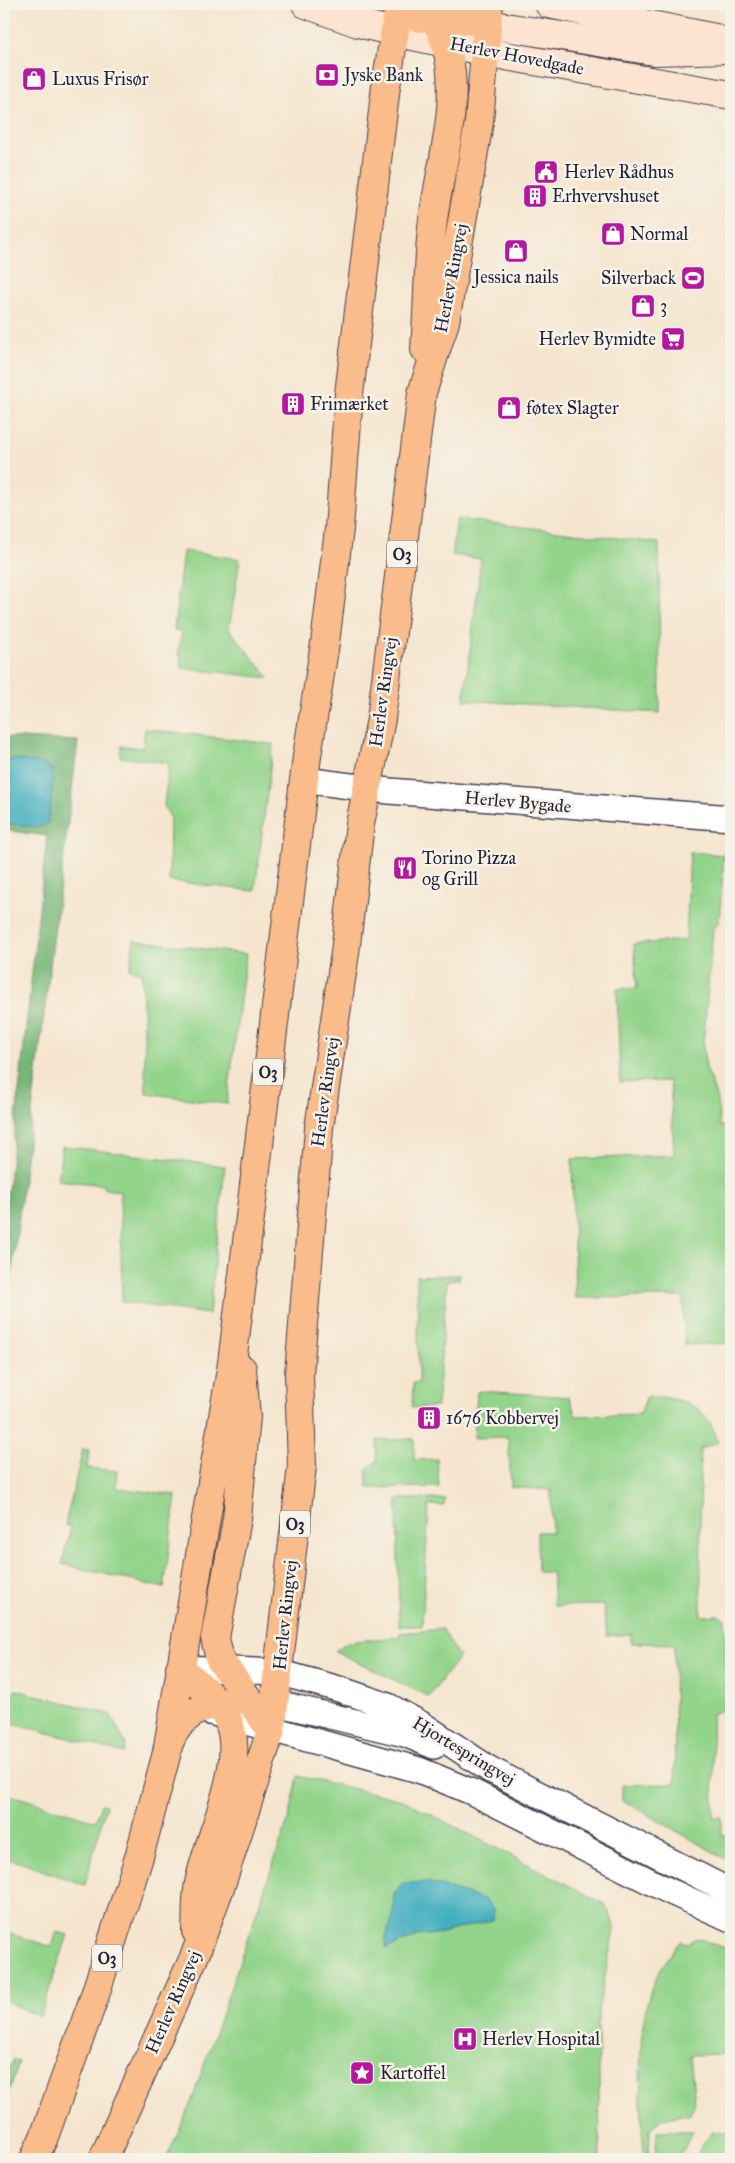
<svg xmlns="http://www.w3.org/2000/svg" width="735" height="2163" viewBox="0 0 735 2163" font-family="'IM FELL Great Primer',serif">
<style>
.green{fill:#93d48b;stroke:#5a7b63}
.forest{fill:#76b677;stroke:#4c6c59}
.water{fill:#42afc0;stroke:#32687e}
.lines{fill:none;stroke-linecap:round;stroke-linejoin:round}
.tertiary-casing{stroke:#423f51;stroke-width:28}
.secondary-casing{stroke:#423f51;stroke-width:30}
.primary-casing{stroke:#423f51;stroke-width:30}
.tertiary{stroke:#fff;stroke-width:25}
.secondary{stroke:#fde4d0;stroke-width:28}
.primary{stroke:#f9bc8a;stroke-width:28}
.labels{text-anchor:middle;stroke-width:5;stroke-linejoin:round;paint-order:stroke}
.shield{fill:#f7f3e8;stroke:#62616f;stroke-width:1}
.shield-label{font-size:16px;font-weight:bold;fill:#22223b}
.street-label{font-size:18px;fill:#22223b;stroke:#f7f3e8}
.poi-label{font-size:18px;fill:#22223b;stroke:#f7f3e8;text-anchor:start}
</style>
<rect width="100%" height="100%" fill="#f7f3e8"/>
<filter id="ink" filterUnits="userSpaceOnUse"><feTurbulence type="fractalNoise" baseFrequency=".02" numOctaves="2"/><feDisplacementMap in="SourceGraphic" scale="10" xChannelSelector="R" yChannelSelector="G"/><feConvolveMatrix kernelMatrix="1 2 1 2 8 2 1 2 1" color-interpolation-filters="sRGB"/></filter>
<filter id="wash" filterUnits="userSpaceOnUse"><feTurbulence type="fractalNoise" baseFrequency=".0096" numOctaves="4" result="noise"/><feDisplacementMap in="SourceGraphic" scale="20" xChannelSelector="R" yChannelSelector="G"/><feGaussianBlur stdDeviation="1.12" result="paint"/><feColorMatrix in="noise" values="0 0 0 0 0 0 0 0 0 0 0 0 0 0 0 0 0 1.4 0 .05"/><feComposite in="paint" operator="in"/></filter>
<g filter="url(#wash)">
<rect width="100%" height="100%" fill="#f5e5ce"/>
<!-- green -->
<path class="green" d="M457,519L659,543L660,713L464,700L481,559L452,555Z
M183,551L240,559L229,629L269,678L181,668V656L178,655L182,631L174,630Z
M145,729L273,744L255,891L169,881L170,817L164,806L169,763L120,757L121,746L143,748Z
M690,852L724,855L719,922L713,928L703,1047L706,1067L717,1099L720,1126H731V1343L685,1345L683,1297L575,1298L572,1159L674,1155L670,1081L620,1082L617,989L637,988L634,944L686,940Z
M134,940L246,954L227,1104L146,1093L142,973L130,969Z
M62,1146L225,1166L209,1314L122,1302L120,1191L104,1189V1185L58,1180Z
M459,1275V1280L447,1281L437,1407L412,1408L413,1383H419L417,1276Z
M483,1391L569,1397L576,1416L640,1414L646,1398L649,1396C685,1399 707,1404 718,1442L700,1449L701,1616L718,1615L725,1619L726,1708L712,1714L714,1818H722V1835H731V1862L622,1800V1785L675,1784L674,1644L631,1643V1634L607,1636L603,1605L554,1606L552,1572H538L537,1532H552L551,1490L511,1487L508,1437L474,1438L477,1392Z
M414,1439V1460L437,1459L439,1487L368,1488L366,1471L377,1460V1440Z
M83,1449L89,1450L87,1468L117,1471L116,1488L176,1495L164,1588L62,1564L71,1527L65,1525Z
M397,1499H445L444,1506L429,1505L422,1626H399Z
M442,1629L459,1657L429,1697L335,1651L347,1642L399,1637L400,1633Z
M16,1690L110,1714L126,1744L124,1753L4,1721V1698Z
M298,1776L403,1800L605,1904L615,1925L598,2011L600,2159H166L190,2106L290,1815Z
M4,1796H14L96,1821L101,1804L106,1805L85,1885L4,1857Z
M4,1932L52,1947L57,1932L68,1935L40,2017L4,2000Z
M697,1938L731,1950V2054L690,2055L695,2104L689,2114L661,2119L650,2130L649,2159H644C642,2102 631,2021 660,1970C666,1960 674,1951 681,1941L687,1943Z
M13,2059L19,2062L4,2106V2073L7,2074Z
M657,2131H693L679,2159H655Z
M712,2132L731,2133V2159H693Z"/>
<!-- forest -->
<path class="forest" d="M4,737L78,741L4,1337V1227L47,836L4,830Z"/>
<!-- water -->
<path class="water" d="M14,759L44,764L54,770L48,823L41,827L4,823V763Z
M427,1882L486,1900L494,1911L493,1920L438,1934L418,1936L386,1949L385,1939L393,1916L394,1894L402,1883Z"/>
</g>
<g filter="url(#ink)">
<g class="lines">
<defs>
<path id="tertiary" d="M304,780L389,791L731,818
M180,1668L278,1672L339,1689L388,1706L421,1724L489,1769L731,1892
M276,1703L405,1734L434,1746
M210,1712L419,1770L472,1792L669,1891L731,1919"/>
<path id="secondary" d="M306,4L358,23L394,32L511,57L731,95
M549,4L715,38
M487,24L654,51L731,49"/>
<path id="primary" d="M420,18L442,15L487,24
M425,349C428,309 428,268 432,228C440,154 476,69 425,4
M242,1369L246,1417L237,1519L215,1638L220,1660L271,1730
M180,1668C196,1682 217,1698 227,1718C250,1765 205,1840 198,1889C196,1903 197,1917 196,1931
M169,1743C180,1715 204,1703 233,1702
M34,2159L44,2137L94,1998L139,1857L167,1752L232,1363L307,756L325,643L339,529L349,394L386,86L399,4
M103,2159L195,1955L222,1882L271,1730L302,1466L299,1374L319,1128L345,953L360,824L381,719L422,393L445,322L479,122L489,4"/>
</defs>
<!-- tertiary casing -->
<use href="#tertiary" class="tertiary-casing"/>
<!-- secondary casing -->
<use href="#secondary" class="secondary-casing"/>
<!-- primary casing -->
<use href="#primary" class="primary-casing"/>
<!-- tertiary -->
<use href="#tertiary" class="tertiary"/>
<!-- secondary -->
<use href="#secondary" class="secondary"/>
<!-- primary -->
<use href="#primary" class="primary"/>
</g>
</g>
<!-- icons -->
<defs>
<symbol id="bank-square" viewBox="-11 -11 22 22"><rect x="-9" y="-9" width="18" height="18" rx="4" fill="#b5179e" stroke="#f7f3e8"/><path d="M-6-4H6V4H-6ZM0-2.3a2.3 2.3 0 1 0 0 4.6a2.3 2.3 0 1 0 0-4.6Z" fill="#fff"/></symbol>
<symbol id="shop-square" viewBox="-11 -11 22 22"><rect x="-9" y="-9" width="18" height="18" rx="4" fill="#b5179e" stroke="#f7f3e8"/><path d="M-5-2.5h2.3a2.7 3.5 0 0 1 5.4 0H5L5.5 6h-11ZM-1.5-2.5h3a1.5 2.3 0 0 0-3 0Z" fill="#fff"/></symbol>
<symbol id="civic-square" viewBox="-11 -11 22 22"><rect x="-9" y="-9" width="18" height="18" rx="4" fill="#b5179e" stroke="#f7f3e8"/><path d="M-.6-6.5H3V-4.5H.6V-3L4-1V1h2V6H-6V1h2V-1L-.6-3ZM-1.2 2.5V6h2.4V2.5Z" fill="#fff"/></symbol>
<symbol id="building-square" viewBox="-11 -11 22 22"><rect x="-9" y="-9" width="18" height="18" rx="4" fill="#b5179e" stroke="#f7f3e8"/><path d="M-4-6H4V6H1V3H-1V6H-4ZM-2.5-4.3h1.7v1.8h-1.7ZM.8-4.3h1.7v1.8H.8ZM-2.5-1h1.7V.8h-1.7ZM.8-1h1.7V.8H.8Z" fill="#fff"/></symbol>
<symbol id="stadium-square" viewBox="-11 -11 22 22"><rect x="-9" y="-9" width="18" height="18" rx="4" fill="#b5179e" stroke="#f7f3e8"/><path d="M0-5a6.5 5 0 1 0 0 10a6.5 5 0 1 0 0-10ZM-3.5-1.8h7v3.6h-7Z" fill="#fff"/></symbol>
<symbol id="supermarket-square" viewBox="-11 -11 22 22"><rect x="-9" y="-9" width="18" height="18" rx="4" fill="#b5179e" stroke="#f7f3e8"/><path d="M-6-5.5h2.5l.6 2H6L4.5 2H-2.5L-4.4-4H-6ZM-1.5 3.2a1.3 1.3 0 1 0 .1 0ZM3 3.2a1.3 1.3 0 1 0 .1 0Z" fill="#fff"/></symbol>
<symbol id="restaurant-square" viewBox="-11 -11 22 22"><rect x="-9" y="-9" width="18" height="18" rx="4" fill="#b5179e" stroke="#f7f3e8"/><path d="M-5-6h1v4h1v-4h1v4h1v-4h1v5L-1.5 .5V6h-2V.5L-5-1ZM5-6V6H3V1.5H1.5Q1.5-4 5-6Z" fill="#fff"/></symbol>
<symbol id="hospital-square" viewBox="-11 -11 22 22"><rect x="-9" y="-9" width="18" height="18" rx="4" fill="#b5179e" stroke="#f7f3e8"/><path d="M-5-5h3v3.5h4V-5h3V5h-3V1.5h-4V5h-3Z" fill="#fff"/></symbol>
<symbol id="sight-square" viewBox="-11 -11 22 22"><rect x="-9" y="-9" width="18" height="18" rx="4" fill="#b5179e" stroke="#f7f3e8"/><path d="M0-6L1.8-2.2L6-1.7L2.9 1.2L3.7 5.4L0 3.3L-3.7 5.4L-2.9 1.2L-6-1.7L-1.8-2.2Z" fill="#fff"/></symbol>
</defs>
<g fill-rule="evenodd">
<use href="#bank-square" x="313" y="61" width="28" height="28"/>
<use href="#shop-square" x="20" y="65" width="28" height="28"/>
<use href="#civic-square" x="532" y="158" width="28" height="28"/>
<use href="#building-square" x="521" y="182" width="28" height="28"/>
<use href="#shop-square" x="599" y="220" width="28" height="28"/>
<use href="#shop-square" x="502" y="237" width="28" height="28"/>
<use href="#stadium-square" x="679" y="264" width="28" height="28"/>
<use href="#shop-square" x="629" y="292" width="28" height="28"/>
<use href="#supermarket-square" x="659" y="325" width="28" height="28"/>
<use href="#building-square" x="279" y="390" width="28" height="28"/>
<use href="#shop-square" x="495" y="394" width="28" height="28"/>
<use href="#restaurant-square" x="391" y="854" width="28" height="28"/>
<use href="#building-square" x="415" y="1404" width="28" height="28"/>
<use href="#hospital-square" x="451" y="2025" width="28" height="28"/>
<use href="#sight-square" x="348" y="2059" width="28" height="28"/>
</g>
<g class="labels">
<!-- shield labels -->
<g class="shield">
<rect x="387" y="540.5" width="30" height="27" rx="4"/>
<rect x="253" y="1058.5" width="30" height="27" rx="4"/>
<rect x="280" y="1510.5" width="30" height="27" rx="4"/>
<rect x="92" y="1944.5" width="30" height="27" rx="4"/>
</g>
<g class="shield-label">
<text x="402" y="560">O3</text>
<text x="268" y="1078">O3</text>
<text x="295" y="1530">O3</text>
<text x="107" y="1964">O3</text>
</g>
<!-- street labels -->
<g class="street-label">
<text transform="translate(517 56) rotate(11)" y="6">Herlev Hovedgade</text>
<text transform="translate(451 278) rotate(-79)" y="6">Herlev Ringvej</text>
<text transform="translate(383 692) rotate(-82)" y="6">Herlev Ringvej</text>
<text transform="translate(518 802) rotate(5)" y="6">Herlev Bygade</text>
<text transform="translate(325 1092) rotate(-82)" y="6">Herlev Ringvej</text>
<text transform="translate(285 1615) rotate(-84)" y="6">Herlev Ringvej</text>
<text transform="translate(464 1751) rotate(31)" y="6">Hjortespringvej</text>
<text transform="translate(173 2002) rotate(-66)" y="6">Herlev Ringvej</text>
</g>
<!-- poi labels -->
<g class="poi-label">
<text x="344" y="81">Jyske Bank</text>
<text x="52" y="85">Luxus Frisør</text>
<text x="564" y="178">Herlev Rådhus</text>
<text x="552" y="202">Erhvervshuset</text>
<text x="630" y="240">Normal</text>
<text x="516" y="283" text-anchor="middle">Jessica nails</text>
<text x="676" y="284" text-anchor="end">Silverback</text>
<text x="660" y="312">3</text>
<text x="656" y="345" text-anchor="end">Herlev Bymidte</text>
<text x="310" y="410">Frimærket</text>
<text x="526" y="414">føtex Slagter</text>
<text x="422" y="864">Torino Pizza<tspan x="422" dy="21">og Grill</tspan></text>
<text x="446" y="1424">1676 Kobbervej</text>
<text x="482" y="2045">Herlev Hospital</text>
<text x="380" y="2079">Kartoffel</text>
</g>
</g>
<!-- margin -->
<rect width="735" height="2163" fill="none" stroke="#f7f3e8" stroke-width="20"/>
</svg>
